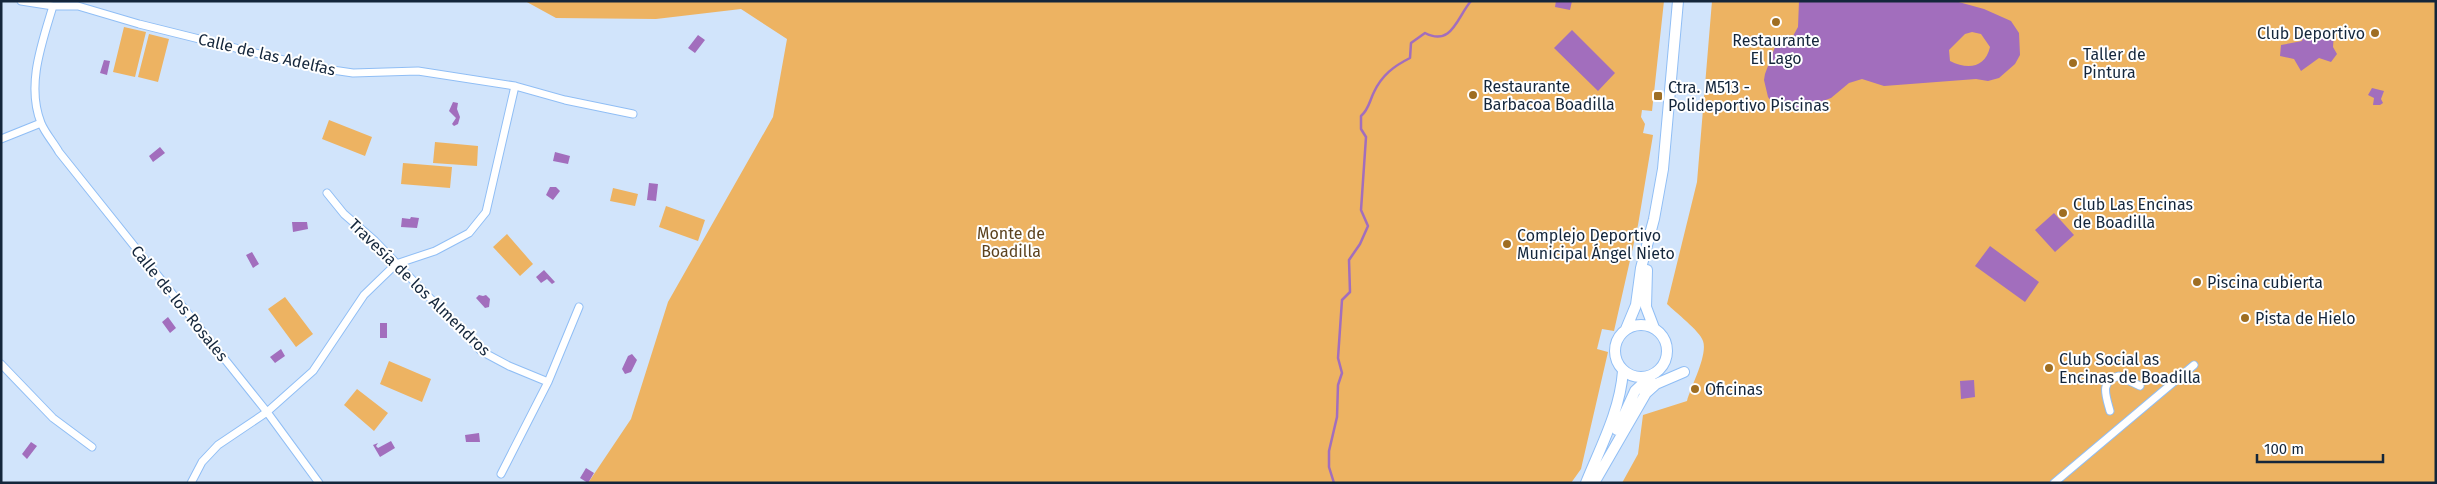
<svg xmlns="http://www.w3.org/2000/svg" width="2437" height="484" viewBox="0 0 2437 484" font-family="'Fira Sans',sans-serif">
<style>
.green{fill:#edb362}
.water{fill:#a26ebd;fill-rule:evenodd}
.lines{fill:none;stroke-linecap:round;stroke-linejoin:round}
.stream{stroke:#a26ebd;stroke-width:2.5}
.minor-casing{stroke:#90bef5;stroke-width:9}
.primary-casing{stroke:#90bef5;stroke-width:12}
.minor{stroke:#fff;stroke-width:7}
.primary{stroke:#fff;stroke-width:10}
.poi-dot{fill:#9f6e22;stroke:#fff;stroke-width:2}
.labels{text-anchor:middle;stroke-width:4;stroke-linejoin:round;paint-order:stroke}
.poi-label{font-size:16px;fill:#14263b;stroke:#fff;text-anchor:start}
.street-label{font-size:16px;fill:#14263b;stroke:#fff}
.park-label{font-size:16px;fill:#5c421e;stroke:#fff}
</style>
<rect width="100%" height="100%" fill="#d1e4fb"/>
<!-- green -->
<path class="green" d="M525,1H1664L1652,111L1642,110L1641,117L1645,124L1643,133L1653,135L1638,225L1614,331L1602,329L1597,349L1608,352L1581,469L1571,483H588L631,419L668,302L773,117L787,39L741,9L656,19L556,18Z
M1712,1H2436V483H1622L1638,454L1643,415L1687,401C1691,386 1708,355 1703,341C1700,331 1675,312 1667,304L1697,182Z
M124,27L146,32L135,77L113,72Z
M149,34L169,39L158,82L138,77Z
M329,120L372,137L365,156L322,139Z
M435,142L478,146L477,166L433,163Z
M403,163L452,167L450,188L401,184Z
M613,188L638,194L635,206L610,201Z
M666,206L705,220L698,241L659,227Z
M507,234L533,264L520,276L493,247Z
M285,297L313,334L296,347L268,309Z
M389,361L431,379L422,402L380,384Z
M357,389L388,413L374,431L344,405Z"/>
<!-- water -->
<path class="water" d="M1556,1H1572L1570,10L1555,7Z
M1799,1H1955L1984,9L2011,21L2019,33L2020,55L2015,64L1999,78L1988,81L1976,79L1884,86L1862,79L1849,83L1831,98L1807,107L1791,109L1770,103L1771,101L1768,97L1764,80L1765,74L1775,47L1793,36L1798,27ZM1972,32L1981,34L1990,47C1985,68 1968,70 1950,61L1949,50L1965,34Z
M1572,30L1615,73L1598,91L1554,48Z
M2334,33L2333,47L2337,54L2331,62L2319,58L2301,71L2294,59L2280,56L2281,45L2302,41L2303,35Z
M698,35L705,40L695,53L688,48Z
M104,60L110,61L107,75L100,73Z
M2372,88L2384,91L2381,99L2383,103L2380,105H2373L2374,98L2368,95Z
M453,102L458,103L457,109L460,117L458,124L454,126L452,124L456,118L449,111Z
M160,147L165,153L153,162L149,156Z
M555,152L570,156L568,164L553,161Z
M649,183L658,184L656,201L647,200Z
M550,187H556L560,191L553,200L546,195Z
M2054,213L2074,235L2055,252L2035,230Z
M411,217L419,218L417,228L401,227L402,218L410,219Z
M292,222H307L308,229L293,232Z
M1990,246L2039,282L2025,302L1975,266Z
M252,252L259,264L253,268L246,255Z
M544,270L555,282L552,284L547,279L541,283L536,277Z
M479,295L483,296L486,295L490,299L489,307L485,308L476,298Z
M168,317L176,328L170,333L162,322Z
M380,323H387V338H380Z
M281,349L285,356L275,363L270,357Z
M632,354L637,360L631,372L625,374L622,369L628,356Z
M1974,380L1975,397L1961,399L1960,381Z
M479,433L480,442H466L465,435Z
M391,441L395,448L380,457L373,445L378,443L376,446L378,448Z
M31,442L37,446L27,459L22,454Z
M586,468L594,473L588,483L580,478Z"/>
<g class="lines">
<!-- stream -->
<path class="stream" d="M1334,483L1329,467V451L1337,417L1338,385L1342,373L1338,358L1342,300L1350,292L1349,260L1360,244L1368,226L1361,210L1366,137L1361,129V116C1369,109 1369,102 1374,92C1382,75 1394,66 1410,58L1411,43L1425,33C1452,47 1457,17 1471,1"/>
<defs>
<path id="minor" d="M21,1L53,6H78L139,24L312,67L353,73L418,71L515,86L565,100L633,114
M53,6C42,43 26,85 41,123C45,133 54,143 59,152L267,412L319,483
M1,139L41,123
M327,193L344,214L375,241L481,351L509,366L548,382
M1,364L53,418L92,447
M2110,411C2106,396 2099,381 2119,376L2140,386
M501,474L548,382L579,307
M191,483L202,462L218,445L267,412L313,371L364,295L396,264L435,251L469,233L486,212L515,86
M2054,483L2194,365"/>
<path id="primary" d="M1647,270L1646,307L1654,328
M1615 351a26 26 0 1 1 52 0a26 26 0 1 1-52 0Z
M1626,329L1636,305L1641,268L1654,219L1663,169L1678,1
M1617,430L1635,391L1651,376
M1586,483C1601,446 1620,411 1623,371
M1594,483L1646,393L1656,384L1684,372"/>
</defs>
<!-- minor casing -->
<use href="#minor" class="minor-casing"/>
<!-- primary casing -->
<use href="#primary" class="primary-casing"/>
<!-- minor -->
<use href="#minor" class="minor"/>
<!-- primary -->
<use href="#primary" class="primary"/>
</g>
<!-- markers -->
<g class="poi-dot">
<circle cx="1776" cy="22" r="5"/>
<circle cx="2375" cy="33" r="5"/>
<circle cx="2073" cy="63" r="5"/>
<circle cx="1473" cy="95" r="5"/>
<rect x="1653" y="91" width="10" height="10" rx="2.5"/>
<circle cx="2063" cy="213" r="5"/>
<circle cx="1507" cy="244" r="5"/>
<circle cx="2197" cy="282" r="5"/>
<circle cx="2245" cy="318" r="5"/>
<circle cx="2049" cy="368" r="5"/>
<circle cx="1695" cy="389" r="5"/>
</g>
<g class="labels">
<!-- poi labels -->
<g class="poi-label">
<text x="2365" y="39" text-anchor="end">Club Deportivo</text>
<text x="1776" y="46" text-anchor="middle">Restaurante<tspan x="1776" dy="18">El Lago</tspan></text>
<text x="2083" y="60">Taller de<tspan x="2083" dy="18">Pintura</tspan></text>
<text x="1483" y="92">Restaurante<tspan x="1483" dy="18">Barbacoa Boadilla</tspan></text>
<text x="1668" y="93">Ctra. M513 -<tspan x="1668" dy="18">Polideportivo Piscinas</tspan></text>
<text x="2073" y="210">Club Las Encinas<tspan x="2073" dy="18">de Boadilla</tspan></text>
<text x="1517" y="241">Complejo Deportivo<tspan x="1517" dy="18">Municipal Ángel Nieto</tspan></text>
<text x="2207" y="288">Piscina cubierta</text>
<text x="2255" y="324">Pista de Hielo</text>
<text x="2059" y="365">Club Social as<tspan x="2059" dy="18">Encinas de Boadilla</tspan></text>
<text x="1705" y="395">Oficinas</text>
</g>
<!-- street labels -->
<g class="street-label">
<text transform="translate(267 54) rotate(13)" y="6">Calle de las Adelfas</text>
<text transform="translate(420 287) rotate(44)" y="6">Travesía de los Almendros</text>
<text transform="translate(180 303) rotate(51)" y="6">Calle de los Rosales</text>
</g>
<!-- park labels -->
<g class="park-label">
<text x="1011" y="239">Monte de<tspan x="1011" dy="18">Boadilla</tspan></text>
</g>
</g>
<!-- border -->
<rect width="2437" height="484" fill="none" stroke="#14263b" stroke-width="5"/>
<!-- scale -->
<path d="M2257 454v8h126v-8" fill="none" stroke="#14263b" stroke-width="2.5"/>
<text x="2264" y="454" font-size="15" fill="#14263b" stroke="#ffffff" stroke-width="4" paint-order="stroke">100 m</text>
</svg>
